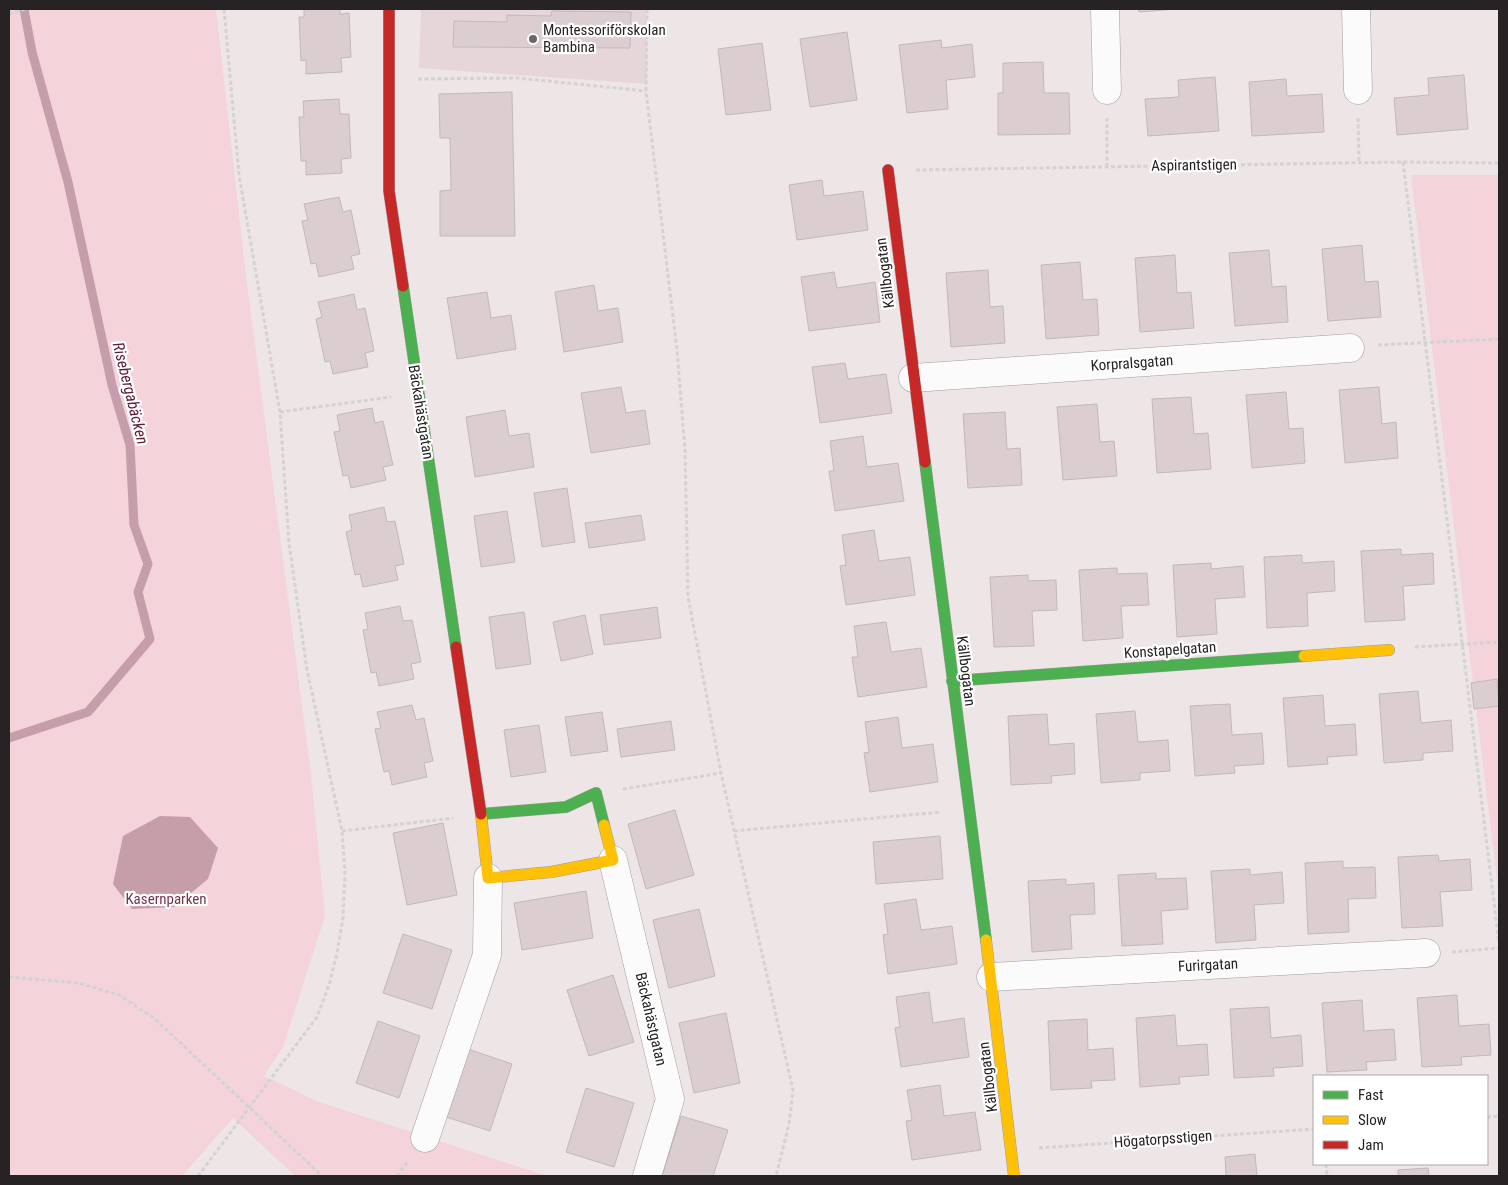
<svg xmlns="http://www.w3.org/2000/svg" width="1508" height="1185" viewBox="0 0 1508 1185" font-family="'Roboto Condensed',sans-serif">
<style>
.built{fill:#e7d6d9}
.green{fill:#f4d3db}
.water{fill:#c59ea9}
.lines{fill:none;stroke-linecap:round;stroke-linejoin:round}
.stream{stroke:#c59ea9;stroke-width:9}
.building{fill:#dccdd1;stroke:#c0b9bb}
.street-casing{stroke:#a29c9d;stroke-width:29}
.fast-casing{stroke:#a29c9d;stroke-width:12}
.slow-casing{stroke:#a29c9d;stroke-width:12}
.jam-casing{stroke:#a29c9d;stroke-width:12}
.path{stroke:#d5d2d3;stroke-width:3;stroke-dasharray:4 2.5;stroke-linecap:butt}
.street{stroke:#fcfbfb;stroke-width:28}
.fast{stroke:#4caf50;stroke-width:11}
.slow{stroke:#ffc107;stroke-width:11}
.jam{stroke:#c62828;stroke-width:11}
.poi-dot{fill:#6d6668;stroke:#fff;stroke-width:2}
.labels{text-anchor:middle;stroke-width:4.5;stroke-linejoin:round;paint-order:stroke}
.poi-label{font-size:15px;fill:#272223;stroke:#fff;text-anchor:start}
.street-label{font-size:15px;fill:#272223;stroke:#fff}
.park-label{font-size:15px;fill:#77344b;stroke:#fff}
.water-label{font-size:16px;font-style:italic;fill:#5e1d35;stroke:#fff}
</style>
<rect width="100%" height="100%" fill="#eee5e7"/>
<!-- built -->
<path class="built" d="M421,9H647V84L419,68Z"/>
<!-- green -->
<path class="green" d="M9,9H216L245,268L311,775L325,916L283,1047L264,1076L319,1102L547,1176H295L233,1118L182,1176H9Z
M1411,175H1499V895Z"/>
<!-- water -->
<path class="water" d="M160,816L190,817L218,848L208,879L174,907L132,909L113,884L123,836Z"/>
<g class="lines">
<!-- stream -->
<path class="stream" d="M9,738L88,712L150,639L138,592L148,564L134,525L130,445L112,385L68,182L32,52L24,9"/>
</g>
<!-- building -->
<path class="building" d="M304,9H340V14L349,13L351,57L341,58L342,72L306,74V60L301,61L299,17H304Z
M1138,9H1176L1139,12Z
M552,11L631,12L630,48L453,47L454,21L507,22V15L551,16Z
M847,32L857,100L810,107L800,39Z
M941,40L942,48L972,44L975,77L946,80L948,109L907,113L899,45Z
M762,43L771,110L726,115L718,49Z
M1043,62L1044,93H1069L1070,134L998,135V93H1003V63Z
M1464,75L1468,129L1397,135L1394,98L1429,95L1428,78Z
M1215,77L1219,131L1148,136L1145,99L1179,97L1178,80Z
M1286,79L1287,96L1322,94L1324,132L1252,136L1249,82Z
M512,92L515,236H440V191L451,190L450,138H440L439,94Z
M339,99L340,114H349L351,158L341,159L342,173L306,175V161H301L299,117H304L303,101Z
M822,180L824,196L863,191L868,230L797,240L789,185Z
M339,197L343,212L351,210L360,254L351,256L354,269L319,277L316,263L311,264L302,221L308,220L304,204Z
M1362,245L1365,282L1378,281L1381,317L1328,321L1322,249Z
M1269,250L1272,287L1286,286L1288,322L1235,326L1229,253Z
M1175,255L1177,293L1191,292L1194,328L1140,332L1135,258Z
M1080,262L1083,300L1097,299L1099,335L1046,339L1041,265Z
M988,270L990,307L1003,306L1005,343L951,347L946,273Z
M834,272L837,288L875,282L880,322L809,331L801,277Z
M594,285L598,311L618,308L623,342L564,352L555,292Z
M487,292L491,318L511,315L516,349L457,359L447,298Z
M354,294L357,310L365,308L374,351L365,353L368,367L333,374L330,361L325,362L316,319L322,317L318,302Z
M845,363L848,379L886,374L892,413L820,423L812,367Z
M621,387L626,413L645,410L650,444L591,453L581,393Z
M1379,387L1382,424L1396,422L1398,458L1345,463L1339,390Z
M1286,392L1289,429L1303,428L1305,463L1252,468L1246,395Z
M1191,397L1194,434L1208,433L1211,469L1157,473L1152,399Z
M1097,404L1100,442L1114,441L1117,476L1063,480L1057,407Z
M372,408L375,423L383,421L393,465L383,467L386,480L351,488L348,475L343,476L334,432L340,431L337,415Z
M505,410L509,436L529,433L534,467L475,477L466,417Z
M1005,412L1007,449L1020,448L1022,485L968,488L963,414Z
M863,436L867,467L898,463L904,501L835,511L829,471H834L830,441Z
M567,488L575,542L542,547L534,493Z
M384,507L387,522L395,521L404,564L395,566L398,580L363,587L360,574L355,575L346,532L352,530L349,515Z
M507,511L515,562L481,567L474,516Z
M641,515L645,540L589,548L585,523Z
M874,530L879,561L910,557L915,595L846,605L840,566L846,565L842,535Z
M1401,549V555L1433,553L1434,584L1403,586L1405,620L1365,622L1361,551Z
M1302,555V563L1334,561L1335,591L1307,593L1308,626L1267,628L1264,557Z
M1211,563V569L1243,566L1245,597L1215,599L1217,634L1177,637L1173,565Z
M1117,568V574L1147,573L1149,605L1121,606L1123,638L1083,641L1079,570Z
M1028,575V581L1056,580L1057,610L1032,611L1034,646L994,647L990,577Z
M400,606L403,621L412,620L421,662L411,664L414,679L379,686L376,672L371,673L363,630L368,629L365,613Z
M657,607L661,638L604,645L600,615Z
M524,612L531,664L496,669L489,617Z
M585,615L593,654L561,661L553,622Z
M886,622L891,652L921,648L927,687L858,697L852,657H858L854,626Z
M1497,679L1499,706L1474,709L1471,683Z
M1418,691L1421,723L1451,720L1453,751L1423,753V760L1384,763L1379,694Z
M1323,695L1325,726L1355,724L1357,755L1327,757L1328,764L1288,767L1283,698Z
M1230,704L1232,735L1262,733L1264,764L1234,766L1235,773L1195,776L1190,706Z
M412,705L416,720L424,718L433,761L424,763L427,777L392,785L389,771L384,772L375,729L381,728L377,712Z
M1135,711L1138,742L1168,740L1170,771L1140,773V780L1101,783L1096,714Z
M602,712L608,751L571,756L565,717Z
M1047,714L1049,745L1074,743L1075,774L1051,776L1052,783L1011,785L1008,716Z
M898,717L902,748L933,744L938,782L870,792L864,753L869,752L865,722Z
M671,721L675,750L621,757L617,729Z
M539,725L546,772L511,777L504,730Z
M675,810L694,875L646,889L628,824Z
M443,823L457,895L407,905L393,833Z
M940,836L943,879L876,884L873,842Z
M1438,855L1439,861L1470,859L1472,890L1440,892L1443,926L1402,928L1398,857Z
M1343,861V868L1375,867L1376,898L1348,899L1349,932L1308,934L1305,863Z
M1250,869V875L1282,872L1284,903L1254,905L1256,940L1216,943L1211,871Z
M1156,873V879L1186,878L1188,909L1161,911L1163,944L1122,946L1118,875Z
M1066,879V885L1094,883L1095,914L1070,915L1072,949L1032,952L1028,881Z
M586,891L593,938L522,950L514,903Z
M916,899L921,930L952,926L957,964L888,974L883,935L888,934L884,904Z
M699,909L715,976L669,988L653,920Z
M403,934L452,950L432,1009L383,993Z
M613,975L634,1042L589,1056L567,990Z
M929,992L933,1023L964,1018L969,1057L901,1067L895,1028L900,1027L896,997Z
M1457,995L1459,1026L1489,1024L1491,1055L1461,1057L1462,1065L1422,1067L1417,998Z
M1362,1000L1364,1031L1394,1029L1396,1060L1366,1062L1367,1070L1327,1072L1322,1003Z
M1269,1007L1271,1038L1301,1035L1303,1066L1273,1068L1274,1076L1234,1078L1230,1009Z
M726,1013L740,1083L694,1093L679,1023Z
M1175,1015L1177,1046L1207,1044L1209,1075L1179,1077L1180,1084L1140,1087L1136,1018Z
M1087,1019L1088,1050L1113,1048L1115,1080L1091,1081L1092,1088L1051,1090L1048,1021Z
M378,1021L420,1036L399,1098L356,1083Z
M465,1048L512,1064L490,1131L443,1116Z
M940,1085L944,1116L975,1112L981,1150L912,1160L906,1121L912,1120L907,1090Z
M586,1088L634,1103L614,1167L566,1152Z
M681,1116L728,1130L713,1176H662Z
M1255,1154L1257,1176H1226L1225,1157Z
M1428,1168L1429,1176H1398V1170Z"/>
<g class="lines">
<defs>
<path id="street" d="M1105,9L1107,90
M1356,9L1358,90
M913,378L1350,348
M613,860L670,1099L647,1176
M991,977L1426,953
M425,1138L487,955L488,878"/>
<path id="fast" d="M403,286L456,647
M925,462L986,940
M952,681L1304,656
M481,814L566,807L596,793L604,825"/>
<path id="slow" d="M1304,656L1389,650
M481,814L488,878L551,872L613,860L604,825
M986,940L1014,1176"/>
<path id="jam" d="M389,9V191L403,286
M888,170L925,462
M456,647L481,814"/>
</defs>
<!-- street casing -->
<use href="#street" class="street-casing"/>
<!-- fast casing -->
<use href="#fast" class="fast-casing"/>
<!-- slow casing -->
<use href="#slow" class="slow-casing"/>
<!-- jam casing -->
<use href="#jam" class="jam-casing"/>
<!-- path -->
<path class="path" d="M647,9L646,91L677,350L685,450L688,596L721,773L793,1090L789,1124L776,1176
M9,14L25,9
M418,79L517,78L646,91
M1358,118L1359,162
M1403,162L1499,943
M1107,167V118
M916,170L1403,162L1499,163
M1378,345L1499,339
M280,412L391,397
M1415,647L1499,642
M623,789L721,773
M342,831L453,818
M734,831L941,812
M1452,952L1499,948
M9,977L79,983L119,995L154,1018L322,1176
M1487,1117L1499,1116
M1039,1148L1314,1129
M1326,1164L1327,1176
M198,1176L317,1017L329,985L337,953L343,918L345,872L342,831L307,670L289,543L280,412L239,175L224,9
M397,1176L408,1161"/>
<!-- street -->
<use href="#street" class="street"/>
<!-- fast -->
<use href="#fast" class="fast"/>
<!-- slow -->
<use href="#slow" class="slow"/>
<!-- jam -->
<use href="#jam" class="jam"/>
</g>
<!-- markers -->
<circle class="poi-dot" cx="533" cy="39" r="5"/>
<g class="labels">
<!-- poi labels -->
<g class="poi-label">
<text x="543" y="35">Montessoriförskolan<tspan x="543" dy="17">Bambina</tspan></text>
</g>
<!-- street labels -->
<g class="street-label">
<text transform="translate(1194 165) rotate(-1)" y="5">Aspirantstigen</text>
<text transform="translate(885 273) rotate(-97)" y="5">Källbogatan</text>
<text transform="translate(1132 363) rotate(-4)" y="5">Korpralsgatan</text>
<text transform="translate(421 412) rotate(81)" y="5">Bäckahästgatan</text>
<text transform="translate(1170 650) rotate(-4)" y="5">Konstapelgatan</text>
<text transform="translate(966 671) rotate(83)" y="5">Källbogatan</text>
<text transform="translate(1208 965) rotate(-3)" y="5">Furirgatan</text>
<text transform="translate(651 1019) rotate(77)" y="5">Bäckahästgatan</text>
<text transform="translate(988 1077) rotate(-97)" y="5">Källbogatan</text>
<text transform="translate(1163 1139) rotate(-4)" y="5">Högatorpsstigen</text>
</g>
<!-- park labels -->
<g class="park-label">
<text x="166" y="904">Kasernparken</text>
</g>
<!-- water labels -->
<g class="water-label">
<text transform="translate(131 393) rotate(76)" y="6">Risebergabäcken</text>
</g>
</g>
<!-- border -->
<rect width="1508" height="1185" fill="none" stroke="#272223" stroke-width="20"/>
<!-- legend -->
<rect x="1313" y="1075" width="175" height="90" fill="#ffffff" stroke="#a9a7a7"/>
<rect x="1323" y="1091" width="25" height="8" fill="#4caf50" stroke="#a9a7a7"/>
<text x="1358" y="1100" font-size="15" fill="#272223">Fast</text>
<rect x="1323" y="1116" width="25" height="8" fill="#ffc107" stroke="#a9a7a7"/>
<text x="1358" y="1125" font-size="15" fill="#272223">Slow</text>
<rect x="1323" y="1141" width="25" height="8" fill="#c62828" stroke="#a9a7a7"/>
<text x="1358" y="1150" font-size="15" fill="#272223">Jam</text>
</svg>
